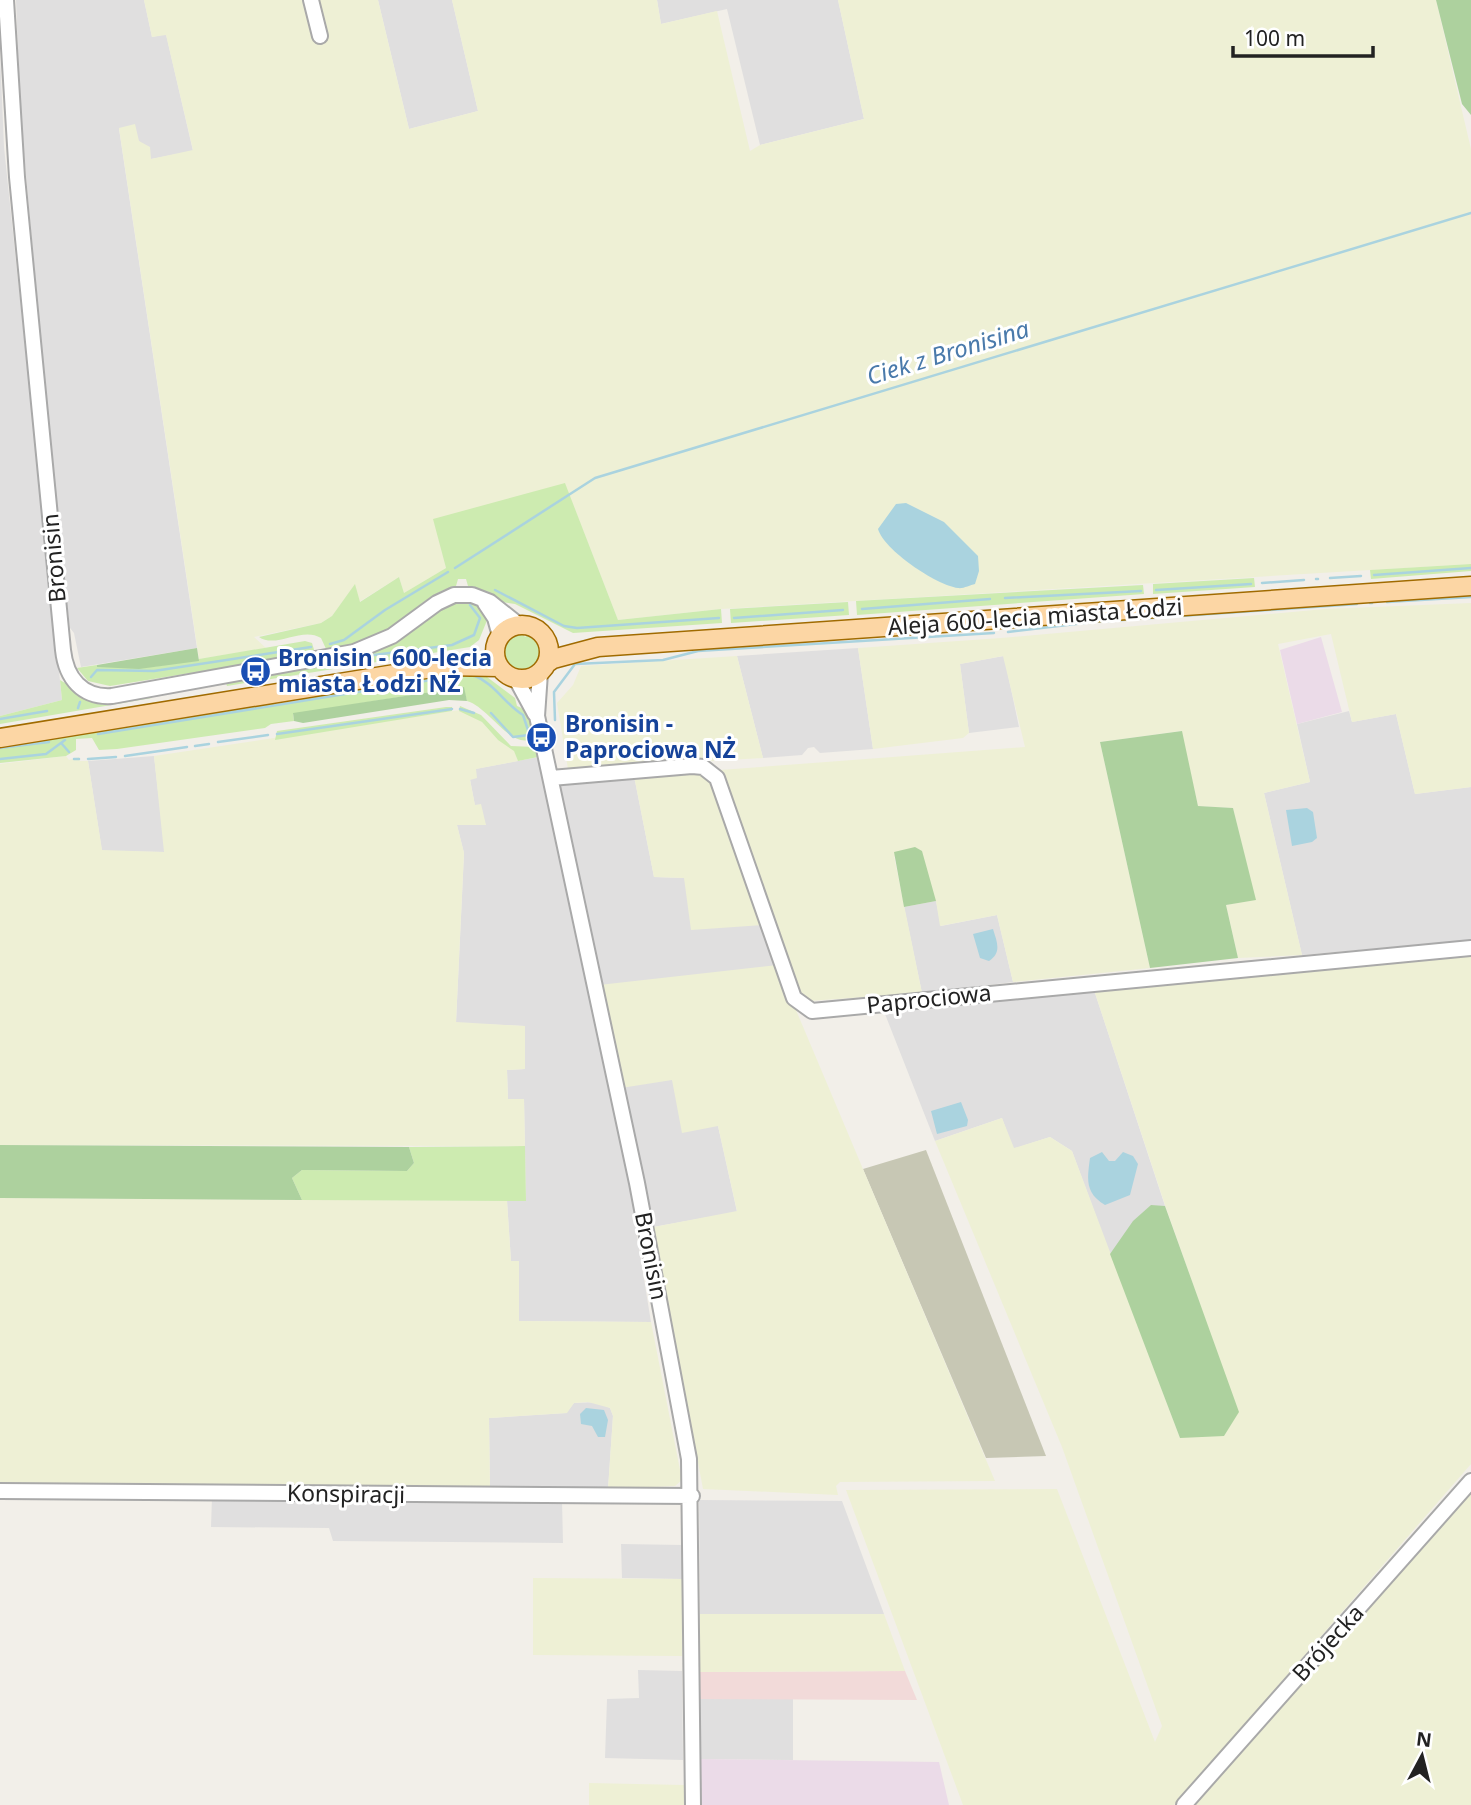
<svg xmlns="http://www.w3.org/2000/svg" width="1471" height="1805" viewBox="0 0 1471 1805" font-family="'Noto Sans',sans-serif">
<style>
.residential{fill:#e0dfdf}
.commercial{fill:#f2dad9}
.industrial{fill:#ebdbe8}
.construction{fill:#c7c7b4}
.farmland{fill:#eef0d5}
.grass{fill:#cdebb0}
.forest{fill:#add19e}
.water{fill:#aad3df}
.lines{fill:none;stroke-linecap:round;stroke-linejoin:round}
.stream{stroke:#aad3df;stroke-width:2.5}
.minor-casing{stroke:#a9a9a9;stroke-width:18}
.major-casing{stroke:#a06b00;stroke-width:21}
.minor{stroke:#fff;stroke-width:14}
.major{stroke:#fcd6a4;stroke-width:18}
.labels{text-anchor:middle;stroke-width:6;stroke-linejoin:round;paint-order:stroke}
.street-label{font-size:23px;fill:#222;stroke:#fff}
.transit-label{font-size:23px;font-weight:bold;fill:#164399;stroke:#fff;text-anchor:start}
.water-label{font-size:24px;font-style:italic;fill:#4a7aab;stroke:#fff}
</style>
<rect width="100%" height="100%" fill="#f2efe9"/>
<!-- residential -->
<path class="residential" d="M16,0H144L152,37L166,34L193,151L151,159L139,141L119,129L197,648L81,667L74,633L70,628L58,530L20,109Z
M378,0H452L478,111L409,129Z
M657,0H838L864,119L760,145L727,9L661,24Z
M0,52L4,147L62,700L0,716Z
M858,648L873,749L820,753L814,747L808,748L802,755L763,758L737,656Z
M1004,656L1019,727L969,733L960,664Z
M1349,711L1352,722L1396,714L1415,794L1471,787V940L1302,955L1264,793L1310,782L1297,724Z
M154,756L165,852L102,851L88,761Z
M539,757L545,784L634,776L654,877L684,878L763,925L777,965L672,1080L718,1126L737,1212L636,1230L651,1322L518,1321L519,1261H511L507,1201H526L524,1100L508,1099L507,1070L525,1069V1026L456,1023L464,853L457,825H486L475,806L470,779L475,769Z
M936,901L941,926L997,915L1013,982L922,993L904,907Z
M1093,987L1165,1206L1110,1254L1072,1151L1050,1137L1013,1149L1002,1118L935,1141L883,1009Z
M598,1402L610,1408L613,1416L608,1489H490L489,1418L566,1413L574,1403Z
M212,1497L562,1500L563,1543L333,1541L329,1528L211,1527Z
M699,1500L842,1501L884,1614H700Z
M621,1544L683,1545V1579L622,1578Z
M638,1670L682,1671L683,1760L605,1758L607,1699L639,1698Z
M699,1699H793V1760L699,1759Z"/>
<!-- commercial -->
<path class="commercial" d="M905,1671L917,1700L699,1699V1672Z"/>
<!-- industrial -->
<path class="industrial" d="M1321,637L1342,712L1297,724L1280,650Z
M699,1759L939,1762L949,1805H699Z"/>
<!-- construction -->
<path class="construction" d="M926,1150L1046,1456L986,1458L863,1169Z"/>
<!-- farmland -->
<path class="farmland" d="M144,0H378L409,129L478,111L452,0H657L661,24L717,11L750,151L760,145L864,119L838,0H1436L1471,149V564L721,609L618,620L565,484L434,520L446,568L404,593L399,577L359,602L355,585L332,616L321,623L254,637L266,648L199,659L119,128L135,124L139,141L150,147L151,159L193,150L166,35L152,37Z
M1471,603V787L1415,794L1396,714L1352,722L1331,634L1278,644L1310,782L1264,793L1302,955L1238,958L1226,905L1255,899L1233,808L1198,806L1181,731L1100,742L1150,968L1013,982L997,915L940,926L936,901L894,856L922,993L809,1001L802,996L720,770L1025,747L1003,656L960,664L969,733L963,738L873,749L858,648L1001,638L1325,609Z
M737,656L763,758L568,769L557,703L573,685L581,666Z
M460,710L482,722L498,740L514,750L518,761L476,769L477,778L470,780L475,805L481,804L486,825H457L464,853L456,1022L525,1026V1069L507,1070L508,1099H524L525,1146L0,1145V764L66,756L69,760L79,757L80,761H88L102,850L164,852L154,756Z
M696,770L707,774L763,925L691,930L684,878L654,877L634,776Z
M1471,955V1464L1174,1805H963L846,1490L1057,1489L1155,1742L1162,1726L1062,1447L935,1141L1002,1118L1014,1148L1050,1137L1072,1151L1180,1438L1238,1412L1165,1205L1093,987Z
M777,965L863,1169L995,1481L840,1482L836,1486L838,1495L703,1489L654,1227L737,1211L718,1126L682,1133L672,1080L621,1088L599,985Z
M0,1198L507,1201L511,1261H519V1321L651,1322L682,1480L675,1486L608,1489L613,1416L610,1408L588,1402L574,1403L567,1413L489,1418L490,1489L0,1485Z
M1471,1490V1805H1195Z
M533,1578L683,1579L682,1656L533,1655Z
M700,1614H884L905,1671L699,1672Z
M589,1783L684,1785V1805H589Z"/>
<!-- grass -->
<path class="grass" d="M565,483L618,620L721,609L722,623L573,633L515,604L502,602L489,592L468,586L466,579H458L456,586C429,592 412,614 390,628C371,641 349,646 327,651L321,638C302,626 276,649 259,637L321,623L332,616L355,584L360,602L399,577L404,593L446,568L433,519Z
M1471,564V571L1371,579L1370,570Z
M1254,578L1255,587L1153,594V584Z
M1143,585L1144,594L857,615L856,601Z
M463,601L483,607L488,618L479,640L470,647L227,686L226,683L269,676V673L346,660L452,602Z
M848,602L849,615L731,623L730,609Z
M521,632L525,637L530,633L539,639L543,650L540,664L524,673L520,668L515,671L506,665L502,656L506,641Z
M305,641L312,643L315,653L110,686L88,681L77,668L97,665V667H152Z
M479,671L515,698L517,706C529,710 536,727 532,739C510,749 490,708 467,701L463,687L293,714L294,721L271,724L265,728L117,749L99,750L92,738L76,739V750L66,756L0,763V744L273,701L274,705L301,701V697L426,676Z
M60,680L70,686L147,695L152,698L0,724V716L62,700Z
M460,706L481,715L511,746L535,747L543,756L518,761L514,751L498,740L482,722L459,711Z
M446,707H452V711L275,740L277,731Z
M525,1146L526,1201L302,1200L292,1178L302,1170L407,1171L414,1163L409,1147Z"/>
<!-- forest -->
<path class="forest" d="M1436,0H1471V115L1462,104Z
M197,648L199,661L139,669L97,667V665Z
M464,687L467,701L449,700L303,723L294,721L293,713Z
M1182,731L1198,806L1233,808L1256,900L1226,905L1238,958L1150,968L1100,742Z
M915,847L922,851L936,901L904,907L894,852Z
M0,1145L409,1147L414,1163L407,1171L302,1170L292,1178L302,1200L0,1198Z
M1151,1205L1165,1206L1239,1412L1224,1436L1180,1438L1110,1254L1133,1221Z"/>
<!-- water -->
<path class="water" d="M906,503L944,522L978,556L979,571L975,584C970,585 963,589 958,588C936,585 884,550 878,529L896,504Z
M1307,808L1313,812L1317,838L1312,842L1292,846L1286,810Z
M993,929C997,942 1002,953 989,961L980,958L973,934Z
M961,1102L968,1120L967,1126L937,1134L931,1111Z
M1102,1152L1109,1161H1115L1123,1152L1133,1156L1138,1164L1130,1195L1105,1205C1085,1193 1087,1180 1090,1158Z
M586,1408L604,1410L608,1420L605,1437H598L592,1426L581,1424L580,1414Z"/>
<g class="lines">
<!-- stream -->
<path class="stream" d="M455,568L595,478L1471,213
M1374,575L1471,568
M1330,578L1361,576
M1316,579H1318
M1262,583L1304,580
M495,590L564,626L577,628L719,618
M1156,590L1251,584
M1005,598L1141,591
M1387,602L1471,597
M1370,603H1372
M862,609L990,599
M734,618L843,610
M1008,632L1093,622L1357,604
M330,644L344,640L385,610L448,572
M374,655L452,645L474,635L480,618L470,605
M473,675C494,683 505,704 523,715L530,736
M91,677L97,670L154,671L311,647
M78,708L80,702
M460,709L474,713
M491,713L513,737L529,735
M0,719L47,711
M555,720L554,692L575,664L663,660L698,651L994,633
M98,734L462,675
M277,734L452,709
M218,742L268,735
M62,744L69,752
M195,746L209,744
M0,748L49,742
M125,756L187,747
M0,759L46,754L65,740
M74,759H79
M88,759L116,757"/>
<defs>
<path id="minor" d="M6,0L17,177L63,650C66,678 82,698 112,696L354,652L392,636L437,603L454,595H472L490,602L519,625
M311,0L320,36
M485,603L495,618L500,636
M540,673L537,716L637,1183L689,1459L693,1805
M516,679L535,714
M551,778L692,766L703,767L717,778L794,998L812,1011L1471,948
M0,1491L692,1496
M1184,1805L1471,1481"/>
<path id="major" d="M495 652a27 27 0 1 1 54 0a27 27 0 1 1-54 0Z
M546,664L553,659L598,647L1471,586
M0,738L444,666L499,667"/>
</defs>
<!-- minor casing -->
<use href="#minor" class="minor-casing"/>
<!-- major casing -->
<use href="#major" class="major-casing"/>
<!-- minor -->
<use href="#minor" class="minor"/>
<!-- major -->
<use href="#major" class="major"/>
</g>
<!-- icons -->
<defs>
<symbol id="bus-disc" viewBox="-11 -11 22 22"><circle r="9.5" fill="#1a4fb4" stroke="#fff"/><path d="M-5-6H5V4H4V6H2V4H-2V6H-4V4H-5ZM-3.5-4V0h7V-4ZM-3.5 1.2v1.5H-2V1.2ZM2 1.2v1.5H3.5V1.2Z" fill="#fff"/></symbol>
</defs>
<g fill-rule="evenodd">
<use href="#bus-disc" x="238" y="654" width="35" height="35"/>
<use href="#bus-disc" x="524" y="720" width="35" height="35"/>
</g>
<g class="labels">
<!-- street labels -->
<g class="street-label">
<text transform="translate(54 558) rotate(-95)" y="8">Bronisin</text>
<text transform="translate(1035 617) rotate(-4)" y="8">Aleja 600-lecia miasta Łodzi</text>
<text transform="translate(929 999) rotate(-6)" y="8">Paprociowa</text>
<text transform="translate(651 1256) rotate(79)" y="8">Bronisin</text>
<text transform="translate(346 1494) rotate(1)" y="8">Konspiracji</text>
<text transform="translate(1328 1643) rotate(-48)" y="8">Brójecka</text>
</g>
<!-- transit labels -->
<g class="transit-label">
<text x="278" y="666">Bronisin - 600-lecia<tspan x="278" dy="26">miasta Łodzi NŻ</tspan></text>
<text x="565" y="732">Bronisin -<tspan x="565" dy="26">Paprociowa NŻ</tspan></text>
</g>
<!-- water labels -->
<g class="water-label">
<text transform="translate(948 353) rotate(-17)" y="8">Ciek z Bronisina</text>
</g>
</g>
<!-- north arrow -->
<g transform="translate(1422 1756) rotate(7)" stroke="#ffffff" stroke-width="5" paint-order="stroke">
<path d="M0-5L12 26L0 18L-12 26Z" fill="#222222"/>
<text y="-10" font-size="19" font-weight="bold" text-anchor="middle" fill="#222222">N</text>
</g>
<!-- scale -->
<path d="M1233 46v10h140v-10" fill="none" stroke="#222222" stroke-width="3.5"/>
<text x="1244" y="46" font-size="21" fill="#222222" stroke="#ffffff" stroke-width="5" paint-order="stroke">100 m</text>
</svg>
